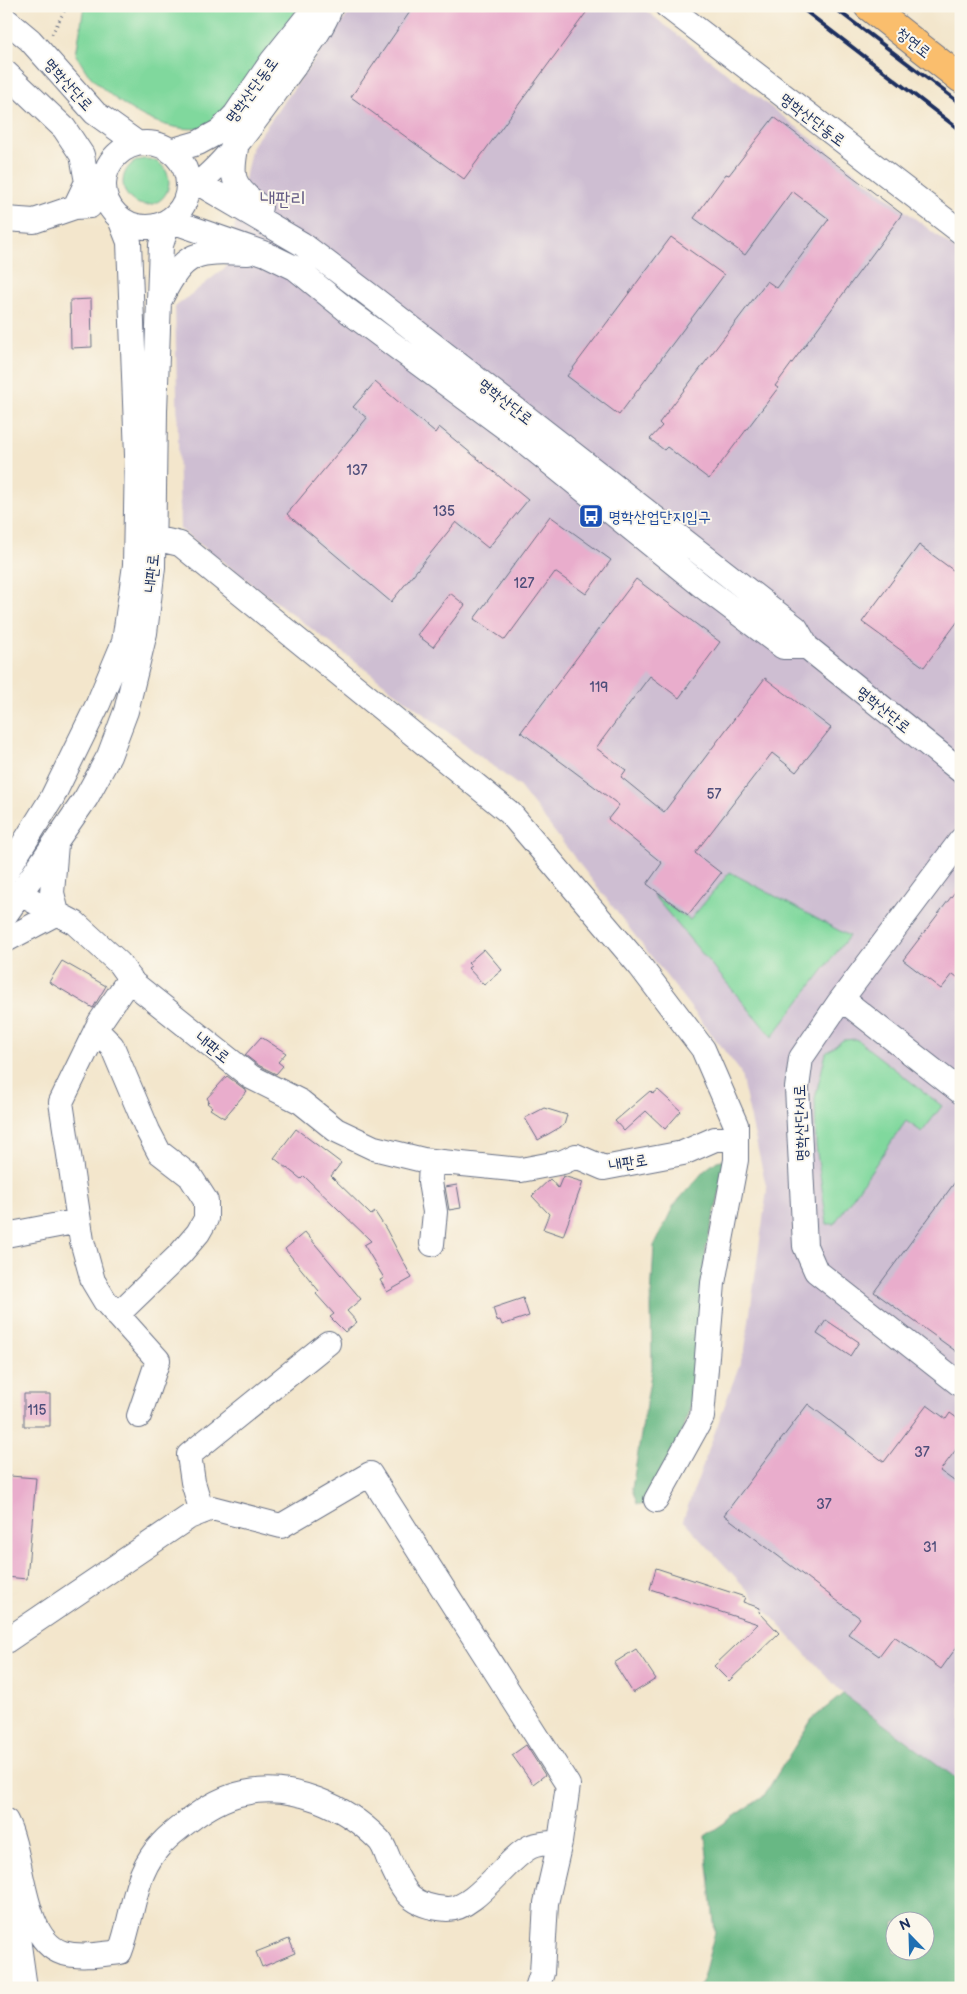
<svg xmlns="http://www.w3.org/2000/svg" width="967" height="1994" viewBox="0 0 967 1994" font-family="'Balsamiq Sans','Poor Story',sans-serif">
<style>
.industrial{fill:#cebed2}
.green{fill:#80d89d;stroke:#4e847e}
.forest{fill:#68b884;stroke:#427471;fill-rule:evenodd}
.building{fill:#e9adcc}
.lines{fill:none;stroke-linecap:round;stroke-linejoin:round}
.minor-casing{stroke:#676f84;stroke-width:26}
.major-casing{stroke:#676f84;stroke-width:30}
.path{stroke:#676f84;stroke-width:3;stroke-dasharray:1 4;stroke-linecap:butt}
.minor{stroke:#fff;stroke-width:24}
.major{stroke:#fabe6d;stroke-width:28}
.rail{stroke:#1b2f5e;stroke-width:4}
.labels{text-anchor:middle;stroke-width:4;stroke-linejoin:round;paint-order:stroke}
.number-label{font-size:14px;fill:#4e4e7a}
.street-label{font-size:16px;fill:#1b2f5e;stroke:#fbf7ec}
.transit-label{font-size:16px;fill:#164399;stroke:#fbf7ec;text-anchor:start}
.quarter-label{font-size:19px;fill:#635b84;stroke:#fbf7ec}
</style>
<rect width="100%" height="100%" fill="#fbf7ec"/>
<filter id="ink" filterUnits="userSpaceOnUse"><feTurbulence type="fractalNoise" baseFrequency=".02" numOctaves="2"/><feDisplacementMap in="SourceGraphic" scale="10" xChannelSelector="R" yChannelSelector="G"/><feConvolveMatrix kernelMatrix="1 2 1 2 8 2 1 2 1" color-interpolation-filters="sRGB"/></filter>
<filter id="wash" filterUnits="userSpaceOnUse"><feTurbulence type="fractalNoise" baseFrequency=".0096" numOctaves="4" result="noise"/><feDisplacementMap in="SourceGraphic" scale="20" xChannelSelector="R" yChannelSelector="G"/><feGaussianBlur stdDeviation="1.12" result="paint"/><feColorMatrix in="noise" values="0 0 0 0 0 0 0 0 0 0 0 0 0 0 0 0 0 1.4 0 .05"/><feComposite in="paint" operator="in"/></filter>
<g filter="url(#wash)">
<rect width="100%" height="100%" fill="#f3e6cc"/>
<!-- industrial -->
<path class="industrial" d="M354,6H640L961,254V1782L843,1694L683,1520L745,1349L767,1190L740,1071L519,786L180,529L175,307L226,267L252,146Z"/>
<!-- green -->
<path class="green" d="M84,6H300L217,124C173,141 122,109 91,77C85,71 81,62 76,55Z
M123 182a23 23 0 1 1 46 0a23 23 0 1 1-46 0Z
M730,872L849,936L772,1037L653,895L690,920Z
M856,1039L942,1106L922,1132L906,1121L834,1224H827L816,1146L815,1098L826,1053L843,1040Z"/>
<!-- forest -->
<path class="forest" d="M726,1159V1167L706,1248L698,1373L688,1416L670,1463L647,1505L637,1504L632,1489L652,1368L651,1299L654,1246L674,1205L705,1170L717,1161Z
M843,1694L961,1782V1988H698L702,1982L715,1932L705,1836L763,1797L812,1719ZM894,1922H924V1952H894Z"/>
<g id="blocks">
<!-- building -->
<path class="building" d="M414,6H591L464,179L351,97Z
M774,117L902,214L775,386L778,388L709,479L667,447L664,450L650,439L662,426L659,423L767,281L777,288L829,219L792,191L745,255L694,218L726,174L729,175Z
M671,237L724,275L619,415L567,376Z
M91,299L92,347L71,348L70,300Z
M375,382L435,433L439,427L528,500L488,548L456,522L391,602L287,514L367,418L353,407Z
M550,516L611,560L586,594L555,572L505,640L474,619Z
M919,545L961,576V617L924,667L862,622Z
M636,579L720,642L679,698L650,676L596,748L626,770L621,777L664,812L765,678L831,728L796,772L772,753L695,853L721,873L688,915L647,884L662,863L608,819L619,805L521,732Z
M450,593L465,605L433,647L417,635Z
M961,884V980L953,974L941,989L903,960Z
M484,949L502,970L484,985L468,968L471,966L468,963Z
M62,961L106,986L93,1008L49,982Z
M261,1037L286,1053L278,1062L283,1066L276,1074L258,1065L245,1055Z
M227,1076L247,1091L224,1118L210,1109L212,1107L207,1103L209,1101L207,1098Z
M658,1090L681,1111L665,1129L646,1111L624,1131L615,1121L650,1091L653,1094Z
M544,1108L567,1115L564,1125L538,1140L525,1118Z
M296,1129L341,1163L331,1176L371,1215L375,1212L386,1229L412,1278L387,1292L380,1280L384,1278L364,1245L371,1241L304,1176L301,1179L274,1158Z
M961,1174V1355L874,1292Z
M563,1176L583,1182L563,1236L543,1229L549,1214L532,1196L550,1179L558,1188Z
M457,1185L461,1208L449,1210L445,1187Z
M305,1232L361,1299L347,1311L357,1322L345,1332L330,1317L334,1314L316,1294L319,1291L285,1249Z
M523,1298L529,1316L502,1325L500,1320L497,1321L493,1308Z
M826,1320L859,1342L850,1356L817,1334Z
M24,1394H50V1426H24Z
M808,1404L884,1462L927,1405L946,1419L950,1413L961,1421V1443L940,1471L961,1486V1641L941,1669L894,1636L879,1656L848,1634L860,1618L724,1515Z
M10,1476L36,1478L27,1579L6,1577V1524Z
M656,1568L745,1597L743,1602L760,1608L759,1612L779,1633L729,1681L714,1666L758,1624L650,1589Z
M636,1649L656,1679L633,1693L614,1663Z
M526,1745L545,1775L533,1784L512,1755Z
M289,1939L295,1953L262,1967L256,1952Z"/>
</g>
</g>
<g filter="url(#ink)">
<use href="#blocks" fill-opacity="0" stroke="#676f84" stroke-width="1"/>
<g class="lines">
<defs>
<path id="minor" d="M667,6L961,232
M6,20L30,40L95,113L137,143
M6,73L64,128L82,155L87,182L75,207
M104 185a42 42 0 1 1 84 0a42 42 0 1 1-84 0Z
M237,143C230,178 231,185 260,207
M170,151L198,143L220,131L235,115L272,61L316,6
M188,177L302,244L372,297L796,628L807,647L961,771
M188,191C226,166 261,112 288,75C303,54 322,31 331,6
M6,219L34,221L75,207L90,206
M169,220L266,254L295,268L348,311L526,443L701,585L783,647H807
M161,298C185,250 197,251 248,253
M154,538L180,544L510,813L640,966L703,1049L736,1125V1160L713,1283L702,1417L656,1500
M961,840L838,1004L801,1058L797,1088L805,1246L816,1271L961,1385
M6,872L52,798L98,704L124,642L135,565L137,455L129,242L120,219
M6,891L18,893L75,923L119,963L134,984L251,1077L301,1102L336,1130L374,1148L423,1160L521,1170L563,1162L576,1156L604,1168L683,1153L715,1139H736
M6,914L86,798L109,756L126,711L145,633L153,567L155,411L161,245L169,220
M6,940L57,913L52,893L56,844
M130,978L100,1022L61,1102L82,1241L93,1281L105,1301L158,1360L139,1416
M842,999L961,1092
M96,1030L112,1046L148,1131L159,1152L190,1176L206,1201V1219L198,1233L180,1254L117,1315
M431,1161L430,1182L435,1212L432,1244
M6,1235L79,1221
M202,1512L193,1482L189,1455L328,1343
M6,1641L189,1517L212,1508L281,1526L370,1474L568,1785L560,1842L546,1903L542,1973L537,1988
M6,1821C24,1855 21,1940 63,1953C81,1958 102,1954 120,1952C130,1926 133,1894 143,1872C153,1849 168,1836 187,1822C204,1809 223,1797 244,1793C292,1782 346,1806 379,1840C384,1845 386,1853 389,1860C403,1890 409,1907 447,1909C475,1910 505,1860 530,1847C538,1843 551,1843 560,1842
M12,1895L25,1988"/>
<path id="major" d="M868,6L961,79"/>
</defs>
<!-- minor casing -->
<use href="#minor" class="minor-casing"/>
<!-- major casing -->
<use href="#major" class="major-casing"/>
<!-- path -->
<path class="path" d="M52,34L67,6"/>
<!-- minor -->
<use href="#minor" class="minor"/>
<!-- major -->
<use href="#major" class="major"/>
<!-- rail -->
<path class="rail" d="M799,6L961,131
M832,6L961,104"/>
</g>
</g>
<!-- icons -->
<defs>
<symbol id="bus-square" viewBox="-11 -11 22 22"><rect x="-9" y="-9" width="18" height="18" rx="4" fill="#1a4fb4" stroke="#fbf7ec"/><path d="M-5-6H5V4H4V6H2V4H-2V6H-4V4H-5ZM-3.5-4V0h7V-4ZM-3.5 1.2v1.5H-2V1.2ZM2 1.2v1.5H3.5V1.2Z" fill="#fff"/></symbol>
</defs>
<g fill-rule="evenodd">
<use href="#bus-square" x="577" y="502" width="28" height="28"/>
</g>
<g class="labels">
<!-- number labels -->
<g class="number-label">
<text x="357" y="475">137</text>
<text x="444" y="516">135</text>
<text x="524" y="588">127</text>
<text x="599" y="692">119</text>
<text x="714" y="799">57</text>
<text x="37" y="1415">115</text>
<text x="922" y="1457">37</text>
<text x="824" y="1509">37</text>
<text x="930" y="1552">31</text>
</g>
<!-- street labels -->
<g class="street-label">
<text transform="translate(914 42) rotate(38)" y="6">청연로</text>
<text transform="translate(69 84) rotate(48)" y="6">명학산단로</text>
<text transform="translate(251 90) rotate(-54)" y="6">명학산단동로</text>
<text transform="translate(813 119) rotate(37)" y="6">명학산단동로</text>
<text transform="translate(506 401) rotate(38)" y="6">명학산단로</text>
<text transform="translate(151 573) rotate(-85)" y="6">내판로</text>
<text transform="translate(884 709) rotate(39)" y="6">명학산단로</text>
<text transform="translate(213 1047) rotate(38)" y="6">내판로</text>
<text transform="translate(800 1123) rotate(-92)" y="6">명학산단서로</text>
<text transform="translate(628 1162) rotate(-10)" y="6">내판로</text>
</g>
<!-- transit labels -->
<g class="transit-label">
<text x="608" y="522">명학산업단지입구</text>
</g>
<!-- quarter labels -->
<g class="quarter-label">
<text x="283" y="205">내판리</text>
</g>
</g>
<!-- margin -->
<rect width="967" height="1994" fill="none" stroke="#fbf7ec" stroke-width="25"/>
<!-- north arrow -->
<g transform="translate(910 1936) rotate(337)"><circle r="24" fill="#fbf7ec" stroke="#a1a7b3"/>
<path d="M0-4L9 19L0 12L-9 19Z" fill="#1f6fb2"/>
<text y="-8" font-size="14" font-weight="bold" text-anchor="middle" fill="#1b2f5e">N</text>
</g>
</svg>
